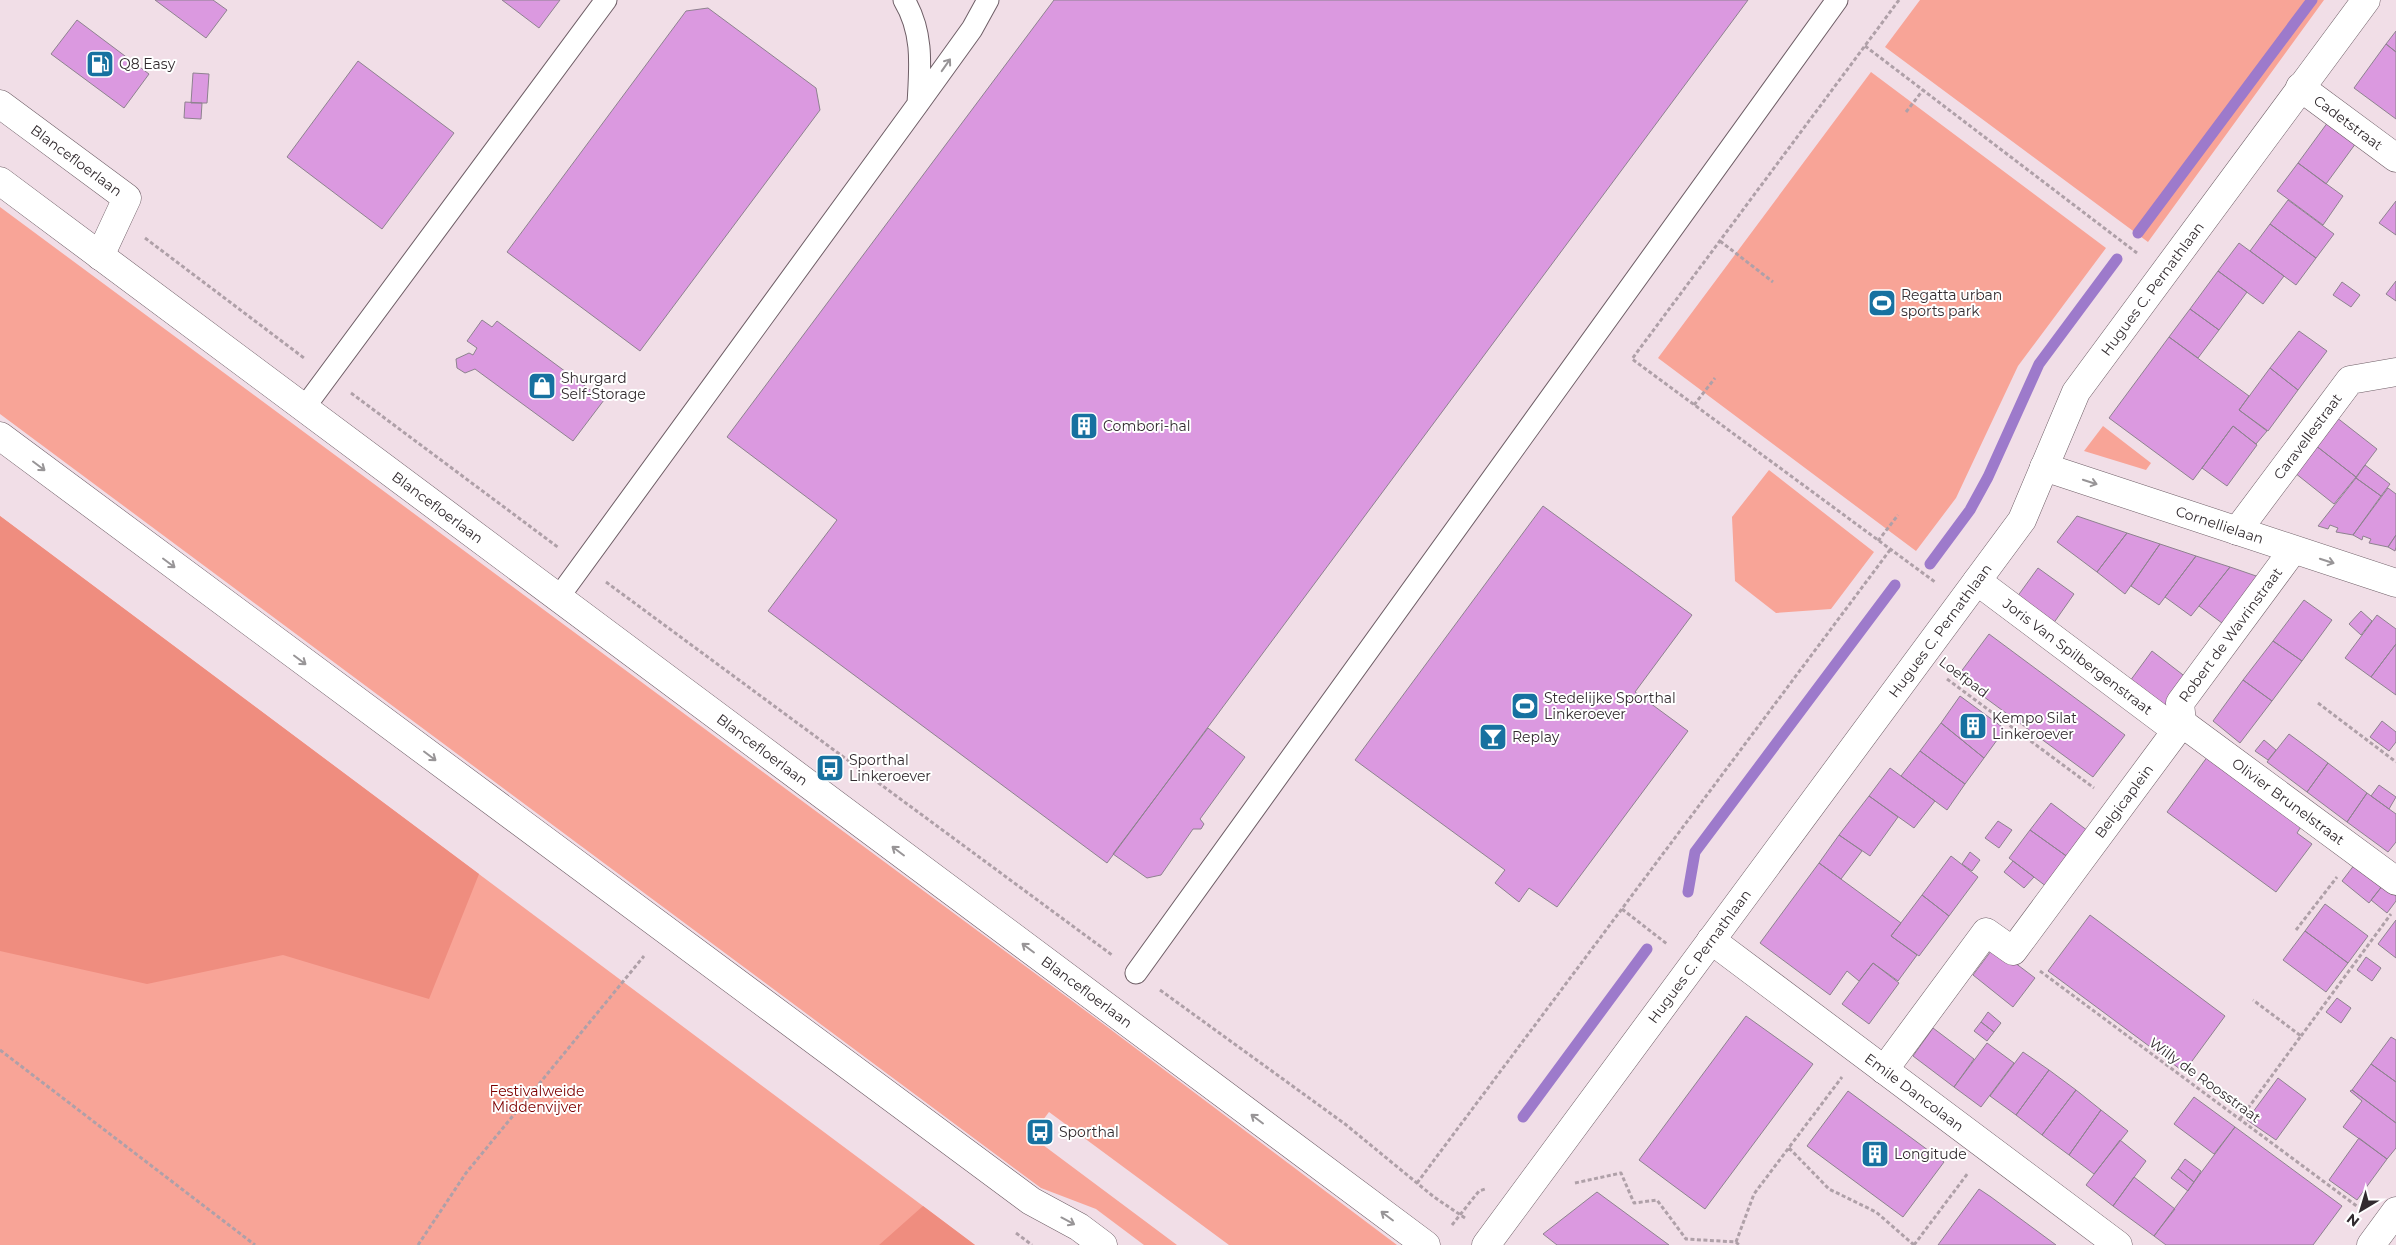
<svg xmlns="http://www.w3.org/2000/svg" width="2396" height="1245" viewBox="0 0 2396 1245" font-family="Montserrat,sans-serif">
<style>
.green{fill:#f8a497}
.forest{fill:#ef8d7f}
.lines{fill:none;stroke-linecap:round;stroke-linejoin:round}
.stream{stroke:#9d7acb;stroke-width:11}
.building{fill:#db99e0;stroke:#8e828f}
.lane-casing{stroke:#6e5e66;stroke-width:23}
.street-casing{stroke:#6e5e66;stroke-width:29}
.secondary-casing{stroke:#6e5e66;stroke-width:29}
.path{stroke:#afa0a8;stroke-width:3;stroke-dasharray:4 2.5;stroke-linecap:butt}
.lane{stroke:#fff;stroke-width:21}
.street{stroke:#fff;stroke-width:28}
.secondary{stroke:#fff;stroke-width:28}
.oneway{stroke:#989597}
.labels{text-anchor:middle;stroke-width:4;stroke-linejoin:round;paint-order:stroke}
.poi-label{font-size:14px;fill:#322b2f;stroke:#fff;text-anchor:start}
.street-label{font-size:14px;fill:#322b2f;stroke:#fff}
.park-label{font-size:14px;fill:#7e0101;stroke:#fff}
</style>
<rect width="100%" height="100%" fill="#f1dee7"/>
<!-- green -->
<path class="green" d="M1920,0H2324L2148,242L1885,47Z
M1871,72L2106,248L2018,366L1956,498L1916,551L1658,358Z
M0,207L1106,1026L1397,1245H1229L1049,1112L1031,1136L1177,1245H1144L1096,1209L1041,1188L0,414Z
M2103,426L2151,463L2146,470L2084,451Z
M1769,470L1874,552L1831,609L1776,613L1735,581L1732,517Z
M0,516L923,1206L975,1245H0Z"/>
<!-- forest -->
<path class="forest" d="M0,516L479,874L429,999L283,955L147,984L0,951Z
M923,1206L975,1245H879Z"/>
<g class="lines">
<!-- stream -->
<path class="stream" d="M2138,233L2312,0
M1930,564L1970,510L1988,477L2039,364L2117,259
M1688,892L1695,852L1895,585
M1523,1117L1647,949"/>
</g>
<!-- building -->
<path class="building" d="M155,0H213L227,10L206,38Z
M502,0H560L539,28Z
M1054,0H1748L1107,863L768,611L837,520L727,437Z
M708,8L816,88L820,110L640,351L507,252L686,11Z
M77,20L149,74L124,108L51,54Z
M2396,31V52L2386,44Z
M2386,44L2396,52V119L2354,88Z
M358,61L454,133L382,229L287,157Z
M193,73L209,74L207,103H191Z
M185,102L202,103L201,119L184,118Z
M2328,122L2356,143L2326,184L2298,163Z
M2298,163L2343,196L2323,225L2277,191Z
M2288,200L2334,234L2316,258L2270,224Z
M2396,201V235L2379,223Z
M2270,224L2316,258L2296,285L2250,251Z
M2239,243L2284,276L2263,304L2218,271Z
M2218,271L2247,292L2219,330L2190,309Z
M2396,281V301L2386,294Z
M2342,282L2360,295L2351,307L2333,295Z
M2190,309L2219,330L2198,358L2169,337Z
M482,320L492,327L497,321L604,400L573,441L475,369L465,373L457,368L456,359L469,353L473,355L477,348L467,341Z
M2299,331L2327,351L2298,390L2270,368Z
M2169,337L2249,396L2239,410L2267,431L2256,444L2233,426L2193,480L2109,418Z
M2270,368L2298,390L2268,431L2239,410Z
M2336,417L2377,449L2356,477L2315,445Z
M2233,426L2257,445L2227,486L2202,468Z
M2315,445L2356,477L2334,504L2295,473Z
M2365,465L2390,484L2381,496L2356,478Z
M2356,478L2381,496L2353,535L2336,532L2338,528L2330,525L2328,529L2318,526Z
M2388,488L2396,494V535L2388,547L2369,543L2371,539L2363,536L2362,540L2353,535Z
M1543,506L1692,615L1635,692L1688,731L1557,907L1529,888L1519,902L1495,883L1505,870L1355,760Z
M2077,516L2127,533L2097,572L2057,542Z
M2127,533L2160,544L2125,594L2097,572Z
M2396,535V547L2395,551L2388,547Z
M2160,544L2196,556L2159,605L2131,586Z
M2196,556L2230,567L2191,616L2165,597Z
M2230,567L2262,578L2226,626L2199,606Z
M2038,568L2074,594L2053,624L2017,597Z
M2304,600L2332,620L2302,661L2273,641Z
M2361,611L2372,621L2361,635L2349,624Z
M2377,615L2396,629V644L2371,677L2345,658Z
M1989,634L2125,735L2093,777L1957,677Z
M2273,641L2302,661L2272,701L2243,680Z
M2396,644V695L2371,677Z
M2152,651L2187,678L2166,708L2130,681Z
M2243,680L2272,701L2240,743L2213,721Z
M1960,696L2005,729L1984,758L1941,723Z
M2382,721L2396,732V742L2389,751L2370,737Z
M1941,723L1984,758L1965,784L1920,751Z
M1208,728L1245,757L1200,819L1204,824L1201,829H1193L1161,875L1147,878L1113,854Z
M2289,734L2328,763L2307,792L2267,762Z
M2264,740L2276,750L2268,760L2255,751Z
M1920,751L1965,784L1947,810L1901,776Z
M2208,756L2302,825L2297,833L2312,844L2276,892L2167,812Z
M2328,763L2367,793L2347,822L2307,792Z
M1890,768L1935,801L1914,828L1869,796Z
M2379,785L2396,797L2389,809L2371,796Z
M2367,793L2396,814V842L2388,852L2347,822Z
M1869,796L1898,817L1870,856L1839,835Z
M2051,803L2092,834L2072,860L2030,830Z
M1998,821L2012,830L1999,848L1985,838Z
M2030,830L2072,860L2051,890L2009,858Z
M1839,835L1862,851L1841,879L1819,863Z
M1970,852L1980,860L1972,871L1962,864Z
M1951,856L1978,877L1949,916L1922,895Z
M2013,861L2034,877L2024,888L2004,872Z
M1819,863L1901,923L1891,936L1917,955L1898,981L1873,963L1859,981L1847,971L1830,995L1760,943Z
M2355,864L2383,885L2369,903L2342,881Z
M2383,885L2396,896V901L2387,913L2371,900Z
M1922,895L1949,916L1919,956L1891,936Z
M2325,904L2368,936L2348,963L2305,931Z
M2090,915L2225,1016L2184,1072L2048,971Z
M2396,920V958L2378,944Z
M2305,931L2348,963L2326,992L2283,960Z
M1994,947L2035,978L2013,1007L1973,975Z
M2366,957L2381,968L2372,981L2357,970Z
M1873,963L1899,983L1869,1024L1842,1004Z
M2337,998L2351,1008L2341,1023L2326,1012Z
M1988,1012L2001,1023L1994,1032L1981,1022Z
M1746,1016L1813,1064L1705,1209L1639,1160Z
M1981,1022L1994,1032L1987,1041L1974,1031Z
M1933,1028L1974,1059L1954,1087L1913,1056Z
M2391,1037L2396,1040V1082L2371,1064Z
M1987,1043L2014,1063L1981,1107L1954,1087Z
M2023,1052L2049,1070L2016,1115L1990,1096Z
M2371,1064L2396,1082V1123L2352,1090Z
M2049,1070L2076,1090L2042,1135L2016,1115Z
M2278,1078L2306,1099L2276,1140L2247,1120Z
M2076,1090L2101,1110L2069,1155L2042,1135Z
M2352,1090L2396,1123V1148L2387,1159L2343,1127L2362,1101L2350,1091Z
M1848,1091L1944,1162L1903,1217L1807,1146Z
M2194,1097L2235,1127L2214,1154L2174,1124Z
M2101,1110L2128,1131L2094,1174L2069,1155Z
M2235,1127L2342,1206L2313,1245H2166L2154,1236Z
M2359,1138L2387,1159L2357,1200L2329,1180Z
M2120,1140L2146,1161L2113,1206L2086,1185Z
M2185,1159L2201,1171L2194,1182L2178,1169Z
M2178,1169L2194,1182L2188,1191L2171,1178Z
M2134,1177L2175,1209L2154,1236L2113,1206Z
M1979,1189L1991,1197L2056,1245H1938Z
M1597,1192L1669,1245H1557L1543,1234Z"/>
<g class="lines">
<defs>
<path id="lane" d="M904,0C924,33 920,68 918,104
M304,408L606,0
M558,598L918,104L972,29L988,0
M1136,973L1837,0"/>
<g id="street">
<path id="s1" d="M2300,87L2396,158"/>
<path id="s2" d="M0,104L127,198L100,256"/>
<path id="s3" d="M2044,467L2396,583"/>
<path id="s4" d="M2237,531L2350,380L2396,372"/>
<path id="s5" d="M1977,581L2165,722L2182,723"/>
<path id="s6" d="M2182,723L2396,881"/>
<path id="s7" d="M2182,723L2180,703L2293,550"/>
<path id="s8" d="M1711,940L2118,1245"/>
<path id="s9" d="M1884,1070L1986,932L2013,951L2182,723"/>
<path id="s10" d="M1486,1245L2022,520L2076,392L2366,0"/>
<path d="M2371,1245L2396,1211"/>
</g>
<g id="secondary">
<path id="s11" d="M0,181L1426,1245"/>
<path d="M0,436L1031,1201L1079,1227L1103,1245"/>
</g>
</defs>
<!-- lane casing -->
<use href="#lane" class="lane-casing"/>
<!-- street casing -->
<use href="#street" class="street-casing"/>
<!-- secondary casing -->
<use href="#secondary" class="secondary-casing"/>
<!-- path -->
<path class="path" d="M1899,0L1632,359L1935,582
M1865,46L2137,253
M1906,112L1923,90
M145,238L304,358
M1720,241L1773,282
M351,393L559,548
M1694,405L1715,378
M1878,541L1898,515
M606,582L1112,955
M1947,679L2094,788
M2318,703L2396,762
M1622,909L1667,944
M2296,930L2337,877
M2040,971L2358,1207
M1160,990L1345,1124L1434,1197L1465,1218
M2301,1036L2391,914
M0,1050L255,1245
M2240,1119L2301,1036L2253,1000
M1789,1148L1829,1189L1876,1212L1914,1245
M1417,1183L1890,550
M1575,1183L1621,1173L1634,1203L1657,1200L1686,1239L1736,1242L1739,1245
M1452,1225L1479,1191L1485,1189
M1016,1233L1032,1245
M1736,1242L1754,1194L1842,1077
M418,1245L466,1173L644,956
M1914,1245L1968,1173"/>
<!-- lane -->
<use href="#lane" class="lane"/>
<!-- street -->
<use href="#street" class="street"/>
<!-- secondary -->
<use href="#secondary" class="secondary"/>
</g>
<!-- one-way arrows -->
<defs><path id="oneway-shaft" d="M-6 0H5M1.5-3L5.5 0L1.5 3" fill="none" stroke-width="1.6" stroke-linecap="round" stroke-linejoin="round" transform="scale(1.25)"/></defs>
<g class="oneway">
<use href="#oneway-shaft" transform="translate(946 65) rotate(-55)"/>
<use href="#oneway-shaft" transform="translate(39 466) rotate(37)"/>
<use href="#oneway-shaft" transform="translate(2090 482) rotate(18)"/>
<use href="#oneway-shaft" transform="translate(2327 561) rotate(18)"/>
<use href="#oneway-shaft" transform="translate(169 563) rotate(37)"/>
<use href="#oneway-shaft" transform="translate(300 660) rotate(37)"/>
<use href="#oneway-shaft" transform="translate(430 756) rotate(37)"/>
<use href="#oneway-shaft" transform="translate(898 851) rotate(-143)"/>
<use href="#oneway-shaft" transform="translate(1028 948) rotate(-143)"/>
<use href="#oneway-shaft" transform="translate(1257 1119) rotate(-143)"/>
<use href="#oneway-shaft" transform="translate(1387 1216) rotate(-143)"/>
<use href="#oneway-shaft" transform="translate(1068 1221) rotate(28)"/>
</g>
<!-- icons -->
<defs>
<symbol id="fuel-square" viewBox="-11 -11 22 22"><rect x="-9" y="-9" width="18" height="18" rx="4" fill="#1771a0" stroke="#fff"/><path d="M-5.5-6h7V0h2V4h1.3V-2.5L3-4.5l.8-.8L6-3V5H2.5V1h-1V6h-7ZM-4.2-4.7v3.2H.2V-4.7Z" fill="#fff"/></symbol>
<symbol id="stadium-square" viewBox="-11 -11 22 22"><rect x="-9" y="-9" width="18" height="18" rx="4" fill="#1771a0" stroke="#fff"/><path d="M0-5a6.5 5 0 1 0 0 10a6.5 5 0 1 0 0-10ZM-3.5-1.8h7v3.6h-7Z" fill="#fff"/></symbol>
<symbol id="shop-square" viewBox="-11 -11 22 22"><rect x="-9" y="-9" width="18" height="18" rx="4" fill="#1771a0" stroke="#fff"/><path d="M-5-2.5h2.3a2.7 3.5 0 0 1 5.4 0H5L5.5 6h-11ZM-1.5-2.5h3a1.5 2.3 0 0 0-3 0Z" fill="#fff"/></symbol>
<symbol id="building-square" viewBox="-11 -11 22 22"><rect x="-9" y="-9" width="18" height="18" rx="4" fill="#1771a0" stroke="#fff"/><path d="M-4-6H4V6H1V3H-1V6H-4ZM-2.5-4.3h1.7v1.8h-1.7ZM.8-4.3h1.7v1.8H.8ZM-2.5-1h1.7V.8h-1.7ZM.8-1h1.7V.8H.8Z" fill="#fff"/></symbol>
<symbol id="bar-square" viewBox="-11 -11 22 22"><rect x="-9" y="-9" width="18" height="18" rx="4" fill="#1771a0" stroke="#fff"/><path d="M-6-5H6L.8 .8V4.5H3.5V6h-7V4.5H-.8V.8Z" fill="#fff"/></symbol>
<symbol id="bus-square" viewBox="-11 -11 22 22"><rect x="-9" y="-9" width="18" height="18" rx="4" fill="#1771a0" stroke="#fff"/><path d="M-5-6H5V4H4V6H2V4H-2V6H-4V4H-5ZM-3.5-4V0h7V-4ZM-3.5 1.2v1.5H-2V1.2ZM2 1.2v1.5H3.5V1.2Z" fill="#fff"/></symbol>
</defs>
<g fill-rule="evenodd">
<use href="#fuel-square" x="84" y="48" width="32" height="32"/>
<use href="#stadium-square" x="1866" y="287" width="32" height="32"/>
<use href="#shop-square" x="526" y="370" width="32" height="32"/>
<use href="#building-square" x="1068" y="410" width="32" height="32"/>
<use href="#stadium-square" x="1509" y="690" width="32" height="32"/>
<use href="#building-square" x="1957" y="710" width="32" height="32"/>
<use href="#bar-square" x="1477" y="721" width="32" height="32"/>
<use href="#bus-square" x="814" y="752" width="32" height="32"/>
<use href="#bus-square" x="1024" y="1116" width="32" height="32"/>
<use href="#building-square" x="1859" y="1138" width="32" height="32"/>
</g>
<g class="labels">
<!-- poi labels -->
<g class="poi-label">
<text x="119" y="69">Q8 Easy</text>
<text x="1901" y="300">Regatta urban<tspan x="1901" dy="16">sports park</tspan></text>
<text x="561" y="383">Shurgard<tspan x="561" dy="16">Self-Storage</tspan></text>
<text x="1103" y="431">Combori-hal</text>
<text x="1544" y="703">Stedelijke Sporthal<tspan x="1544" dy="16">Linkeroever</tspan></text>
<text x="1992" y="723">Kempo Silat<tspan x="1992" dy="16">Linkeroever</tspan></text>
<text x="1512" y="742">Replay</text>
<text x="849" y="765">Sporthal<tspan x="849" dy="16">Linkeroever</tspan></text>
<text x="1059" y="1137">Sporthal</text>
<text x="1894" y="1159">Longitude</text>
</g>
<!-- street labels -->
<g class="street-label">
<text dy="5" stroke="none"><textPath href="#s1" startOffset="60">Cadetstraat</textPath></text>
<text dy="5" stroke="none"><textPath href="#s2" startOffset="95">Blancefloerlaan</textPath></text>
<text dy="5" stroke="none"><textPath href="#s10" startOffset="1169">Hugues C. Pernathlaan</textPath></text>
<text dy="5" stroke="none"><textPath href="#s4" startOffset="118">Caravellestraat</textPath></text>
<text dy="5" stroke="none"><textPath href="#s11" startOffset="546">Blancefloerlaan</textPath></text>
<text dy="5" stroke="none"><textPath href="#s3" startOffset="185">Cornellielaan</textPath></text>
<text dy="5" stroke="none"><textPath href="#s10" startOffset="764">Hugues C. Pernathlaan</textPath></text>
<text dy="5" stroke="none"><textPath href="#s7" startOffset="105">Robert de Wavrinstraat</textPath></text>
<text dy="5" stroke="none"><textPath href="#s5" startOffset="126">Joris Van Spilbergenstraat</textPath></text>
<text transform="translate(1964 677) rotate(37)" y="5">Loefpad</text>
<text dy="5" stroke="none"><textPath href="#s11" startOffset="951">Blancefloerlaan</textPath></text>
<text dy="5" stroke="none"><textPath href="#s9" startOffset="391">Belgicaplein</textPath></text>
<text dy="5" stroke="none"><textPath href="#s6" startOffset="132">Olivier Brunelstraat</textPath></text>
<text dy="5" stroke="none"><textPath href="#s10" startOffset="359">Hugues C. Pernathlaan</textPath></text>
<text dy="5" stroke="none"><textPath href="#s11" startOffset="1356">Blancefloerlaan</textPath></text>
<text transform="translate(2205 1080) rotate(36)" y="5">Willy de Roosstraat</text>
<text dy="5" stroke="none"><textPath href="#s8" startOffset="254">Emile Dancolaan</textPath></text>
</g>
<!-- park labels -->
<g class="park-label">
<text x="537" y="1096">Festivalweide<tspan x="537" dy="16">Middenvijver</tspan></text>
</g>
</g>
<!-- north arrow -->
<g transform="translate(2361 1210) rotate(218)" stroke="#ffffff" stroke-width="4" paint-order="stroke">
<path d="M0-4L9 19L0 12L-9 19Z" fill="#322b2f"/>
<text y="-8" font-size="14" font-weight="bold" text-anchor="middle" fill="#322b2f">N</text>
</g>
</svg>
